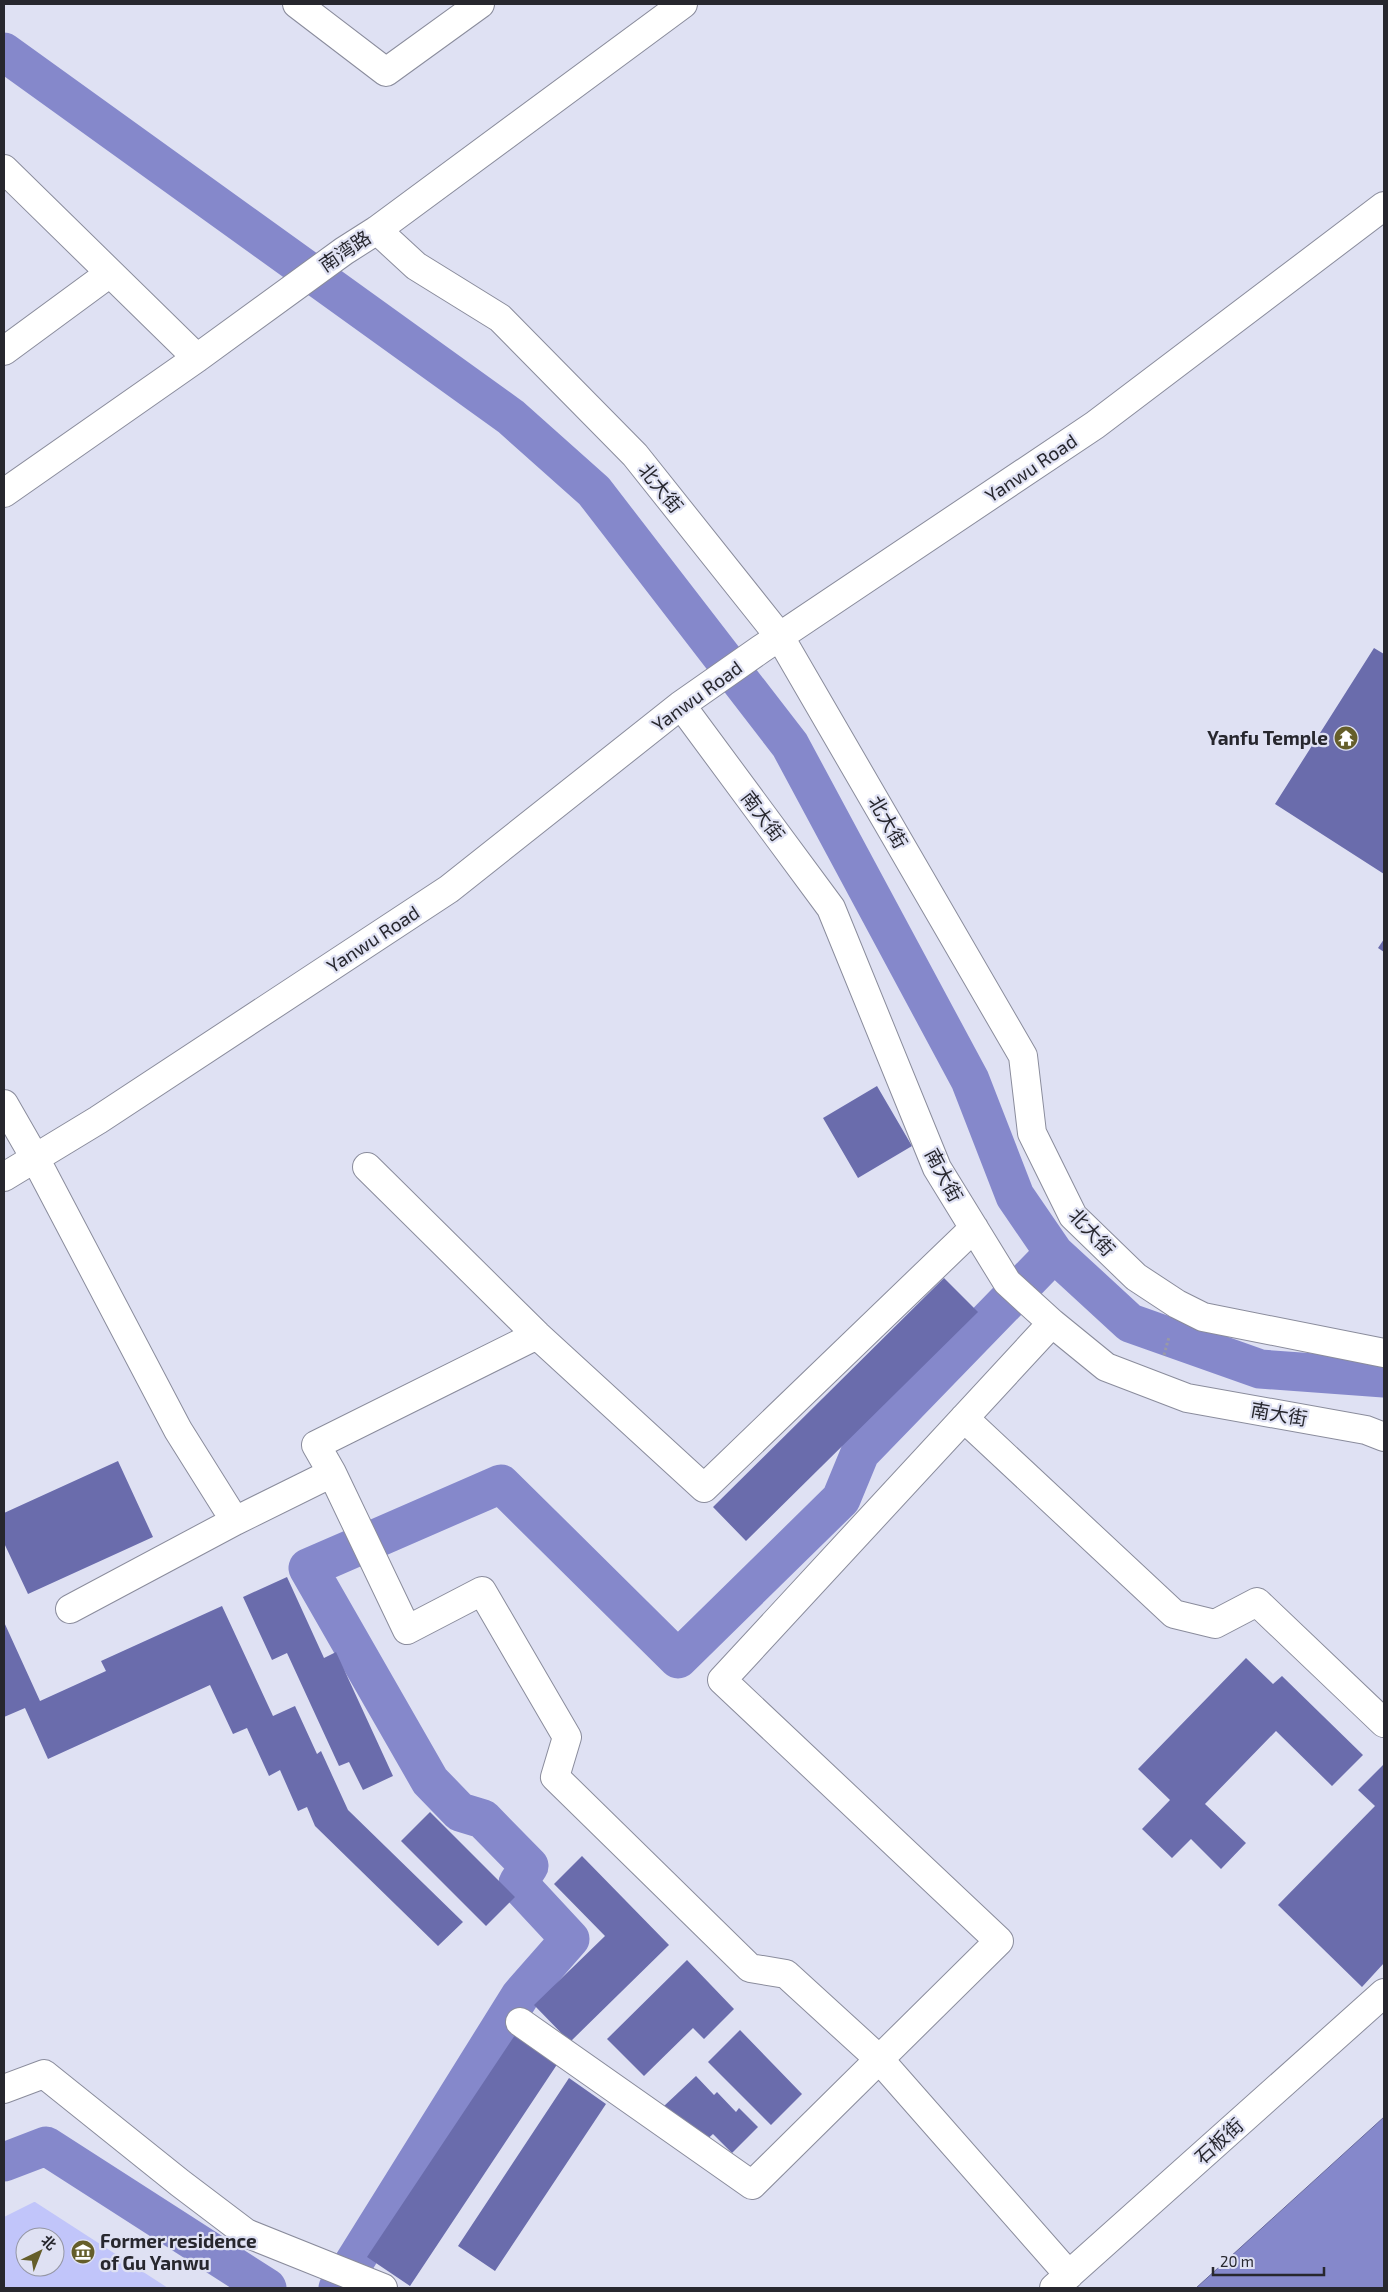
<svg xmlns="http://www.w3.org/2000/svg" width="1388" height="2292" viewBox="0 0 1388 2292" font-family="'Exo 2','Noto Sans SC',sans-serif">
<style>
.green{fill:#c1c5fa;fill-rule:evenodd}
.water{fill:#8588cb;stroke:#696b9c}
.lines{fill:none;stroke-linecap:round;stroke-linejoin:round}
.canal{stroke:#8588cb;stroke-width:39}
.building{fill:#6a6cac}
.minor-casing{stroke:#8a8c9c;stroke-width:30}
.path{stroke:#9899a7;stroke-width:3;stroke-dasharray:2.5 2.5;stroke-linecap:butt}
.minor{stroke:#fff;stroke-width:28}
.labels{text-anchor:middle;stroke-width:4.5;stroke-linejoin:round;paint-order:stroke}
.street-label{font-size:19px;fill:#27272e;stroke:#dfe1f3}
.poi-label{font-size:19px;font-weight:bold;fill:#27272e;stroke:#dfe1f3;text-anchor:end}
</style>
<rect width="100%" height="100%" fill="#dfe1f3"/>
<!-- green -->
<path class="green" d="M34,2202H35L168,2288H4V2217ZM25,2237H55V2267H25Z"/>
<!-- water -->
<path class="water" d="M1384,2117V2288H1196Z"/>
<g class="lines">
<!-- canal -->
<path class="canal" d="M4,52L511,417L594,491L790,745L970,1080L1015,1196L1054,1253L1130,1323L1260,1369L1384,1378
M4,2162L46,2146L267,2288
M338,2288L520,1996L570,1939L518,1883L529,1866L483,1819L460,1812L430,1781L308,1568L501,1484L678,1659L841,1499L860,1453L1054,1253"/>
</g>
<!-- building -->
<path class="building" d="M1374,648L1384,654V874L1275,804Z
M1384,939V952L1378,948Z
M877,1086L912,1146L858,1178L823,1118Z
M944,1278L978,1312L746,1541L713,1507Z
M118,1461L153,1537L28,1594L4,1543V1513Z
M287,1577L324,1658L336,1652L393,1776L363,1790L349,1762L339,1766L287,1653L272,1660L243,1597Z
M222,1606L273,1716L295,1706L317,1754L321,1751L348,1810L463,1922L438,1946L315,1826L307,1807L298,1811L280,1770L269,1776L247,1728L233,1734L210,1685L48,1759L25,1708L4,1717V1622L40,1701L106,1671L101,1661Z
M1246,1658L1273,1684L1282,1676L1363,1755L1332,1786L1276,1731L1205,1804L1246,1843L1221,1869L1191,1839L1172,1858L1142,1829L1170,1800L1138,1769Z
M1383,1765L1384,1963L1362,1987L1278,1905L1375,1806L1358,1790Z
M430,1812L515,1897L486,1926L401,1841Z
M582,1856L669,1945L570,2042L534,2005L605,1936L554,1884Z
M687,1960L734,2009L704,2039L693,2028L644,2076L607,2039Z
M740,2030L802,2094L771,2125L708,2062Z
M515,2035L558,2063L410,2286L367,2257Z
M696,2076L714,2095L717,2092L736,2112L739,2108L758,2127L732,2153L713,2134L702,2144L664,2106Z
M569,2078L606,2104L495,2271L458,2246Z"/>
<g class="lines">
<defs>
<path id="minor" d="M297,4L386,72L480,4
M4,169L197,358
M377,230L416,266L500,318L635,455L780,637L1023,1056L1032,1133L1073,1216L1136,1277L1177,1304L1203,1317L1384,1353
M4,351L110,273
M4,493L197,358L344,251L377,230L683,4
M681,705L831,908L937,1168L1007,1282L1052,1323L1106,1367L1187,1398L1366,1430L1384,1437
M4,1104L35,1158L178,1430L235,1521L332,1473L407,1630L482,1591L567,1737L555,1777L750,1968L786,1974L879,2059L1069,2275
M367,1167L537,1335L704,1488L974,1228
M4,1177L98,1120L449,889L681,705L761,649L1095,425L1384,206
M964,1418L1174,1614L1215,1624L1257,1602L1384,1723
M332,1473L316,1445L537,1335
M70,1609L235,1521
M520,2022L752,2185L999,1941L722,1680L1052,1323
M4,2089L44,2074L180,2183L246,2233L383,2288
M1054,2288L1384,1993"/>
</defs>
<!-- minor casing -->
<use href="#minor" class="minor-casing"/>
<!-- path -->
<path class="path" d="M1164,1355L1169,1337"/>
<!-- minor -->
<use href="#minor" class="minor"/>
</g>
<!-- icons -->
<defs>
<symbol id="temple-disc" viewBox="-11 -11 22 22"><circle r="9.5" fill="#655e2a" stroke="#dfe1f3"/><path d="M0-6L5-2H3V0L6.5 2.5H4V6H1.5V3h-3V6H-4V2.5H-6.5L-3 0V-2H-5Z" fill="#fff"/></symbol>
<symbol id="museum-disc" viewBox="-11 -11 22 22"><circle r="9.5" fill="#655e2a" stroke="#dfe1f3"/><path d="M0-6L6-3V-2H-6V-3ZM-5-1h2V3h-2ZM-1-1h2V3h-2ZM3-1h2V3H3ZM-6 4H6V6H-6Z" fill="#fff"/></symbol>
</defs>
<g fill-rule="evenodd">
<use href="#temple-disc" x="1332" y="724" width="28" height="28"/>
<use href="#museum-disc" x="69" y="2238" width="28" height="28"/>
</g>
<g class="labels">
<!-- street labels -->
<g class="street-label">
<text transform="translate(345 251) rotate(-34)" y="7">南湾路</text>
<text transform="translate(1031 468) rotate(-34)" y="7">Yanwu Road</text>
<text transform="translate(661 488) rotate(51)" y="7">北大街</text>
<text transform="translate(697 696) rotate(-36)" y="7">Yanwu Road</text>
<text transform="translate(763 816) rotate(53)" y="7">南大街</text>
<text transform="translate(888 822) rotate(60)" y="7">北大街</text>
<text transform="translate(373 939) rotate(-33)" y="7">Yanwu Road</text>
<text transform="translate(944 1175) rotate(62)" y="7">南大街</text>
<text transform="translate(1092 1232) rotate(47)" y="7">北大街</text>
<text transform="translate(1279 1414) rotate(10)" y="7">南大街</text>
<text transform="translate(1219 2141) rotate(-42)" y="7">石板街</text>
</g>
<!-- poi labels -->
<g class="poi-label">
<text x="1328" y="745">Yanfu Temple</text>
<text x="100" y="2248" text-anchor="start">Former residence<tspan x="100" dy="22">of Gu Yanwu</tspan></text>
</g>
</g>
<!-- border -->
<rect width="1388" height="2292" fill="none" stroke="#27272e" stroke-width="10"/>
<!-- north arrow -->
<g transform="translate(40 2252) rotate(43)"><circle r="24" fill="#dfe1f3" stroke="#9597a4"/>
<path d="M0-4L9 19L0 12L-9 19Z" fill="#655e2a"/>
<text y="-8" font-size="14" font-weight="bold" text-anchor="middle" fill="#27272e">北</text>
</g>
<!-- scale -->
<path d="M1213 2267v8h111v-8" fill="none" stroke="#27272e" stroke-width="2.5"/>
<text x="1220" y="2267" font-size="15" fill="#27272e" stroke="#dfe1f3" stroke-width="4" paint-order="stroke">20 m</text>
</svg>
